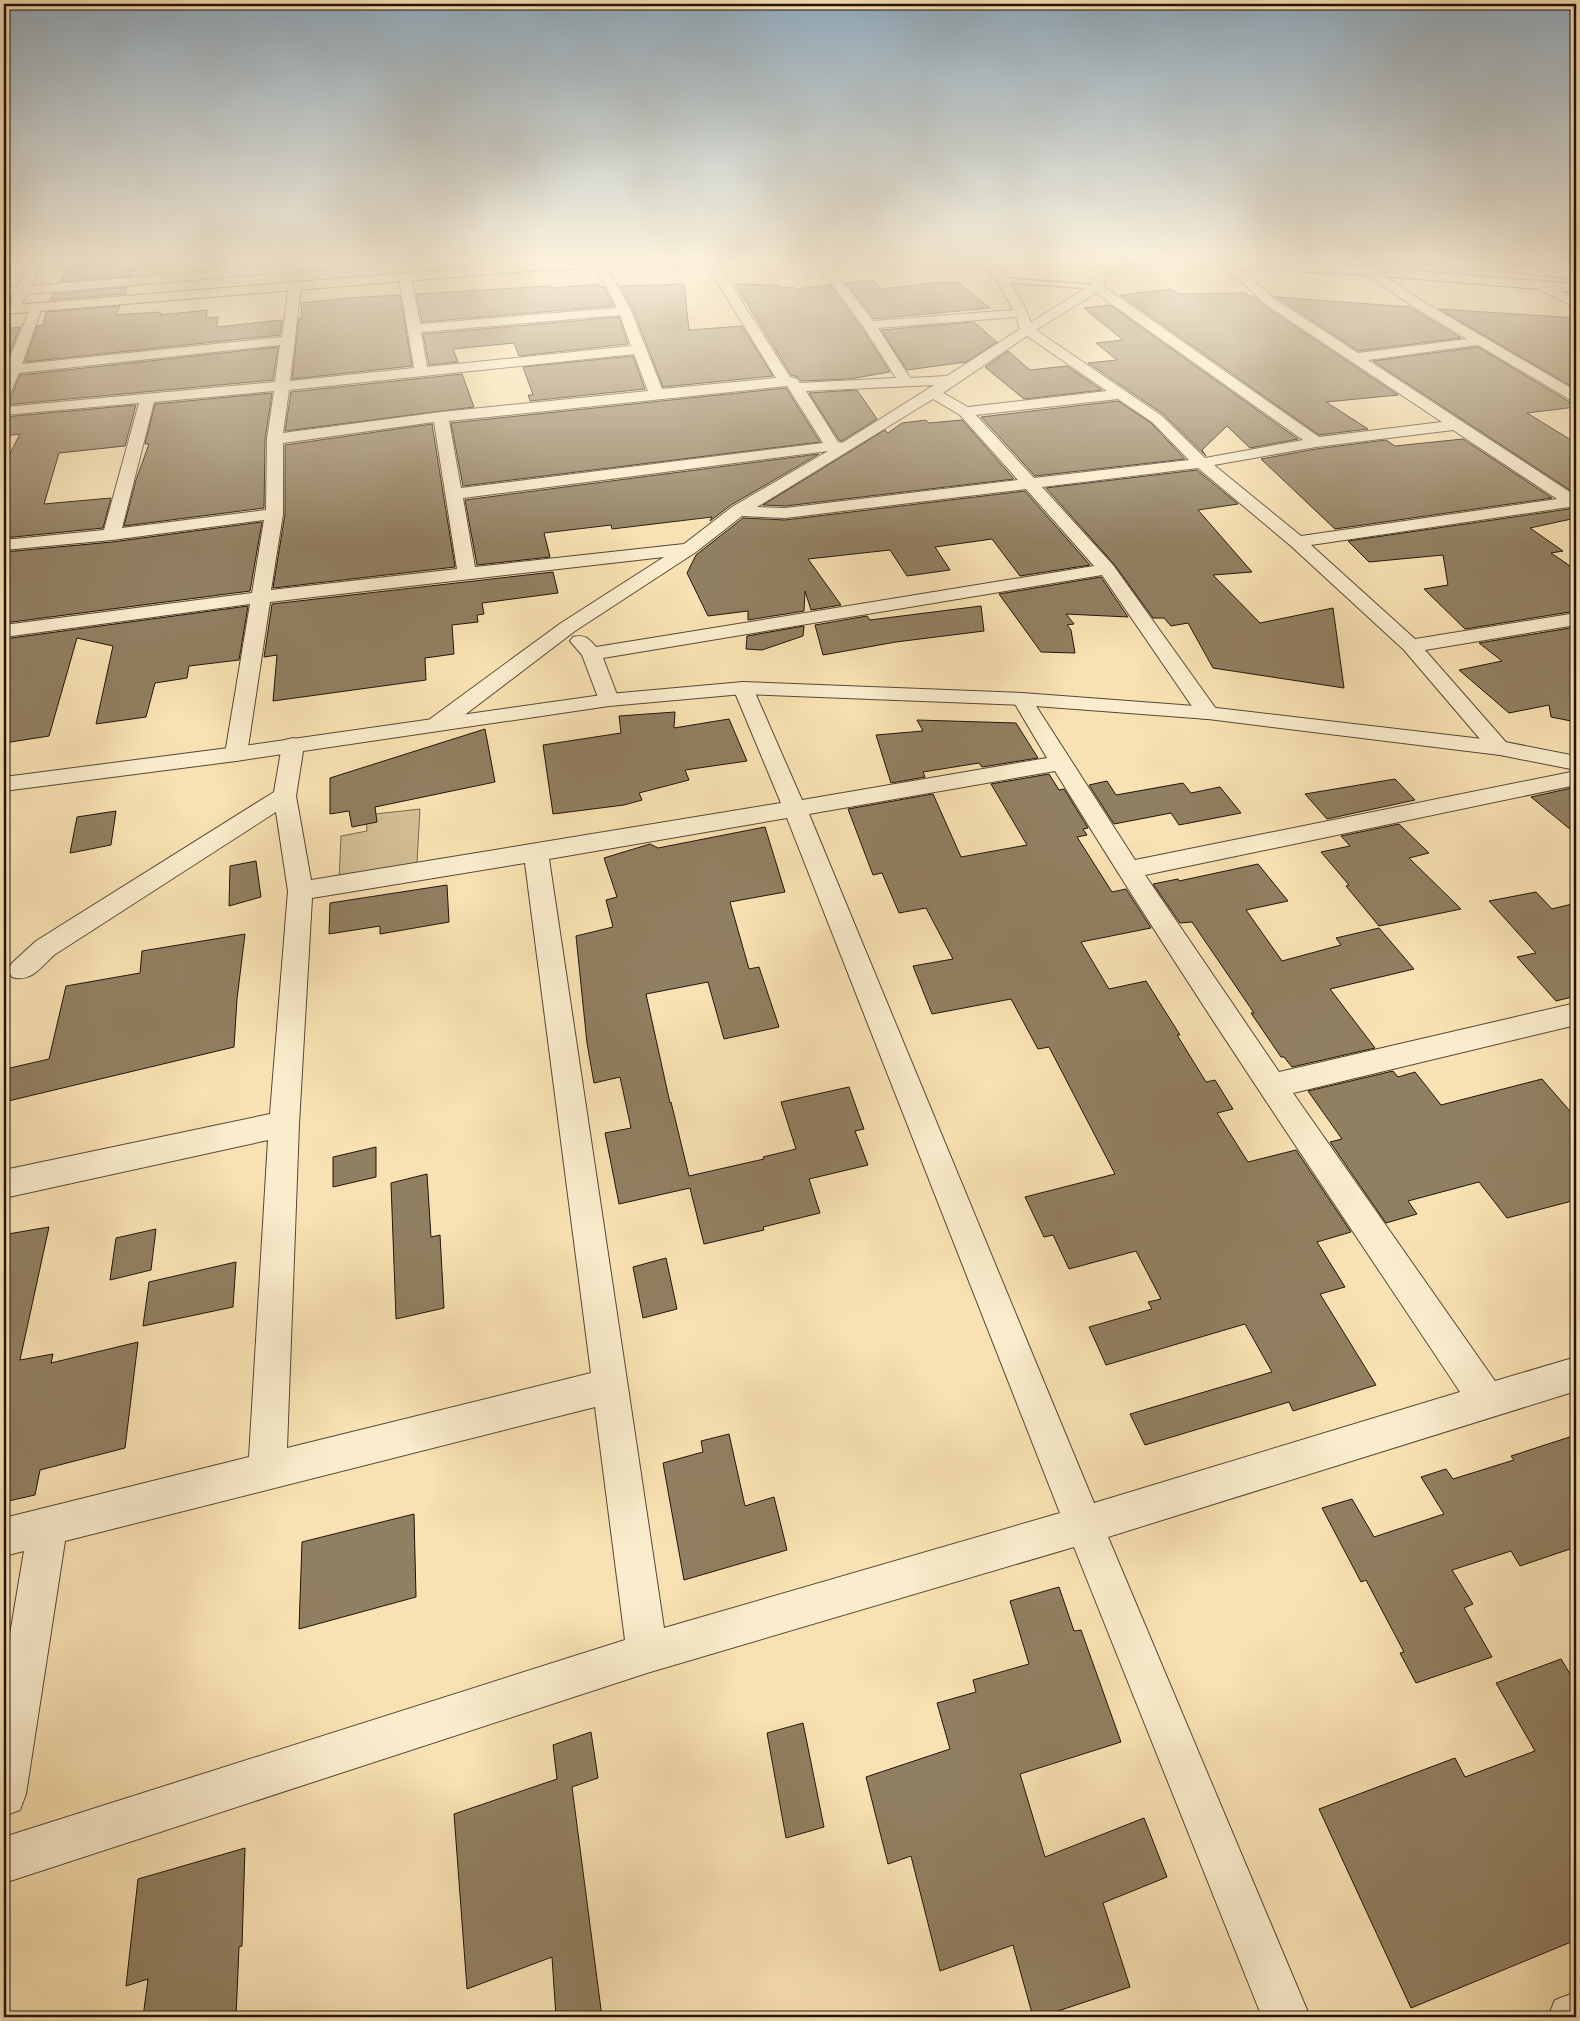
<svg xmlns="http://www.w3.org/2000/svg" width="1580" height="2021" viewBox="0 0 1580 2021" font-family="Alegreya,serif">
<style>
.green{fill:#d3be95;stroke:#7a6950}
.building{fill:#917f61;stroke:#21140a}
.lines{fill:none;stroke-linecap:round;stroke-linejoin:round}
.service-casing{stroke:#574734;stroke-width:3}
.minor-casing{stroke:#574734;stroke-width:2}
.tertiary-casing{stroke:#574734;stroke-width:2}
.primary-casing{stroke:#21140a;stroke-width:2}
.service{fill:#faeccd;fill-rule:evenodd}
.minor{fill:#faeccd;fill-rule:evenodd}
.tertiary{fill:#faeccd;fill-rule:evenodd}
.primary{fill:#f8e1b2;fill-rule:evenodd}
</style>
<rect width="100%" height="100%" fill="#f8e1b2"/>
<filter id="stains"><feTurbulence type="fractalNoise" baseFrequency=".004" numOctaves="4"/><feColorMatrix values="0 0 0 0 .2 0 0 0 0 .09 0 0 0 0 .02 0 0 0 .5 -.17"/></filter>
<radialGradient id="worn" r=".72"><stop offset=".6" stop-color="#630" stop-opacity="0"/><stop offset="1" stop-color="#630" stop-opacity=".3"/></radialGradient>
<!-- green -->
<path class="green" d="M420,809L417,863L339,879L341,836L367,831L366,815Z"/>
<!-- building -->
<path class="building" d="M72,259H139L132,276L60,282Z
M872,280L882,289L940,282L959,283L990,308L874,319L846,283Z
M599,284L600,287H604L614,306L422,322L416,294L551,286L552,288Z
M684,284L689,330L742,326L773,376L663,387L633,310L620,286Z
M735,284L778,285L780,288L794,287L796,289L830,285L861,327L890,372L849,379L801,381L798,377L791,375Z
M127,287L125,294L50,300L54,294Z
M1172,289L1179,294L1246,293L1249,296H1254L1267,308L1398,395L1326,402L1368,429L1319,435L1120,295Z
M400,295L412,366L292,379L299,318H302L301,303L347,298Z
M1276,297L1410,307L1461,338L1358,351Z
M1110,305L1298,439L1250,448L1227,426L1202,450L1206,456L1163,414L1088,363L1117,360L1096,343L1123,340L1084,308Z
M120,306L116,315L161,312L159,315L207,310L206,318L218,317L217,327L282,320L280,335L25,362L37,326L43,325L46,312Z
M1439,309L1576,318V389Z
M619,317L628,344L519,356L514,343L453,349L458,362L429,365L423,334Z
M974,322L997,342L966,362L907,370L881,330Z
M20,327L4,367V329Z
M278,347L273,380L4,405V399L11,397L20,375Z
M1478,347L1570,402L1576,403V407L1527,413L1576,443V494L1373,361Z
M1008,351L1030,370L1067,366L1102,390L1024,399L985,367Z
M633,356L645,389L530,401L528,395H533L523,367Z
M462,374L474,407L285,431L291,392Z
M786,388L820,442L463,486L451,423Z
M857,390L877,419L842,441L839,440L809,393Z
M272,393L265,439L264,508L124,526L136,480L149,444H145L155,404Z
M1118,401L1151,423L1185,459L1035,476L981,417Z
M136,405L125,446L59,453L44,504L111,498L103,528L4,538V465L20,434L4,436V417Z
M926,420L929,423L962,420L1014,479L785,506L763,505L885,430L888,433L902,423Z
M432,424L455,567L273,588L285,514V445Z
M1463,439L1552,498L1335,529L1261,459L1316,449L1386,440L1395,446Z
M819,454L731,505L710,521L712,517L612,529L611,525L544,533L550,557L477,565L465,500Z
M1197,470L1238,504L1198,510L1252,572L1213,575L1260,623L1333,608L1344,688L1213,668L1188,623L1171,626L1164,618H1153L1114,564L1046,488Z
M1025,491L1090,565L1020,576L992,539L935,547L950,570L907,576L890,550L808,559L841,605L811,610L805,591L804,611L748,620V611L708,616L687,573L696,555L743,518L785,520Z
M1576,508V518L1530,528L1563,551L1551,553L1576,570V611L1465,629L1424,589L1448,585L1443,555L1369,562L1348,541Z
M262,522L250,591L4,623V552L112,542Z
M553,572L558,593L482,603L484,614L477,615L478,622L452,625L454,654L425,658L426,680L273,701L277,655L264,657L272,604Z
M1101,577L1128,617L1066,614L1074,624L1067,625L1071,630L1075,653L1041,652L999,594Z
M248,606L239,660L189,666L187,678L155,683L146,717L96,724L113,646L77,638L49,736L4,743V708L9,691H4V639Z
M981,606L984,631L896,642L823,655L815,625L867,616L870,620Z
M804,626L803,636L762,650L746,649L747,636Z
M1576,627V722L1551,717L1549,705L1509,713L1459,670L1502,661L1479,643Z
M675,712L674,728L729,719L747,761L685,770L689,780L639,793L642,800L624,805L553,814L543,745L621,733L619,716Z
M917,720L1016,723L1038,758L982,767L979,763L923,772L925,777L891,783L876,735L923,731Z
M485,729L495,782L375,807L377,822L352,827L349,811L330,814V778Z
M1049,774L1059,790L1064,789L1088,828L1083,829L1087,835L1077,837L1112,892L1126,889L1151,928L1081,942L1109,989L1146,981L1180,1035H1177L1206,1082L1215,1080L1233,1109L1217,1113L1248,1162L1296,1150L1351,1232L1317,1242L1345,1287L1320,1294L1376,1385L1293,1411L1289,1402L1145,1445L1130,1414L1272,1372L1245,1324L1106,1365L1089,1327L1152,1309L1148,1302L1161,1299L1136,1251L1069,1269L1053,1235L1044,1237L1025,1197L1115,1174L1049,1047L1038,1049L1011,999L932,1014L913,966L953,959L926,908L899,913L882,873L873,875L848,809L933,794L961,857L1027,845L991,784Z
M1395,779L1415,800L1327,819L1305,794Z
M1107,781L1116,795L1183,783L1191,793L1220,787L1241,813L1179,825L1171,813L1114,824L1089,785Z
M1576,787V834L1531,797Z
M116,811L111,845L70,853L77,817Z
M1399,824L1429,853L1409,858L1461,909L1379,926L1346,886L1349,885L1321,852L1350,846L1341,836Z
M765,827L785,892L730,902L749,969L759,967L779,1027L724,1039L708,982L646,994L670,1103L671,1102L689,1176L764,1159L763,1157L796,1149L781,1102L849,1087L864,1129L855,1131L868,1165L809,1179L820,1213L763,1227L764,1230L704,1244L690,1188L619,1204L605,1133L631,1128L620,1077L594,1083L587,1043L576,936L613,927L606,900L617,897L604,858L650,844L658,848Z
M256,861L261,897L229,906L230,866Z
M1258,864L1288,901L1246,910L1282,961L1341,945L1336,938L1379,928L1414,969L1330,989L1375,1048L1292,1067L1284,1057H1281L1251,1013H1254L1192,922L1180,923L1153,884L1178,879L1179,881Z
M447,885L449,922L380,934V926L329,934L330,903Z
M1536,892L1552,909L1576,903V996L1556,1001L1517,957L1536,953L1489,901Z
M245,934L237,999L234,1047L4,1102L10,1068L49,1059L66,986L140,973L142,951Z
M1393,1071L1398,1077L1415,1072L1441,1105L1542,1079L1576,1118V1200L1507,1218L1479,1182L1408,1201L1417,1214L1386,1223L1330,1142L1342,1139L1308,1091Z
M376,1147V1177L333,1187V1157Z
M427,1174L431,1237L440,1235L444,1308L396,1319L391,1183Z
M49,1227L20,1360L53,1354L51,1363L138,1342L125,1448L40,1470L35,1495L4,1502V1237L7,1236L8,1234Z
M156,1229L151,1270L110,1280L116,1238Z
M666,1258L677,1309L643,1318L633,1267Z
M236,1262L233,1307L143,1326L149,1282Z
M729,1434L745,1506L774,1497L787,1550L684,1580L663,1463L703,1452L701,1441Z
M1576,1435V1547L1520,1566L1511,1551L1452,1570L1473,1604L1464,1608L1492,1657L1416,1683L1400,1653L1404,1652L1366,1580L1361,1582L1322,1508L1352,1499L1374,1537L1444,1514L1421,1477L1446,1469L1453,1479L1514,1460L1511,1456Z
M414,1514L416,1597L299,1629L302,1542Z
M1059,1587L1074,1631L1081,1630L1121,1742L1020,1774L1045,1857L1144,1818L1167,1877L1103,1903L1130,1987L1040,2017H1033L1013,1945L940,1971L911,1856L888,1864L866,1777L950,1749L937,1703L976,1692L973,1680L1029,1664L1010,1601Z
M1561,1659L1576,1684V1940L1411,2008L1319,1809L1455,1758L1465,1777L1535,1751L1496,1683Z
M803,1723L824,1827L786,1838L767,1733Z
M591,1732L598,1778L572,1787L602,2017H556L552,1957L467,1989L454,1814L557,1779L553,1745Z
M245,1848L242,1946L239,1947L236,2017H143L148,1979L126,1986L138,1879Z"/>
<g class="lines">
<defs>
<path id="service" d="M1000,278L1096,285L1100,287L1096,289L1003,282L999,280Z"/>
<path id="minor" d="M31,259H43L31,286L355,259H399L393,263L27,294L21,306H13L11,303L14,295L4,296V288L18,287Z
M539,259H551V261L545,265L541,263Z
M599,259L605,263L631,311L662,389L776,378L703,259H715L790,377L797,379L800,383L896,378L863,326L813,259H825L873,321L1013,310L999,284L979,259H991C1008,278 1022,299 1031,322L1091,285L1100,259H1112L1103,286L1319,437L1442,422L1268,306L1220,262L1225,259L1230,260L1276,300L1358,353L1467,339L1414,307L1362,271L1368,267L1372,268L1422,301L1576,391V401L1571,400L1478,345L1368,360L1576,496V506L1311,545L1415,639L1576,613V625L1425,650L1511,748L1508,753L1500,755L1492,753L1404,650L1291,546L1198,468L1042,487L1113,565L1219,713L1216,718L1208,719L1200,718L1102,575L603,658L619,700L616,704L609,706L602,704L599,700L582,655L570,641L573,637C585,634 589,639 596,647L1094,566L1026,489L785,518L742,516L696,552L575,631L446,729L438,731L430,729L427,724L430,719L561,623L664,557L270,602L247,754L244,759L236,761L228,759L225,754L250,604L4,637V625L252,593L264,520L112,540L4,550V540L104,530L139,403L4,415V407L275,382L280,345L19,373L9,396L4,397L5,369L32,304L36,303L42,307L22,364L282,337L289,285L295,281L299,282L301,285L290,381L414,368L399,278L401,275L405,274L411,278L420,324L617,308L593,263ZM1096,293L1303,440L1205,458L1162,416L1036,330ZM620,315L631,346L427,367L421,332ZM1016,317L1020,329L947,376L910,378L878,328ZM1027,336L1107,391L968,407L943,393ZM634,354L648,391L441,412L283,433L289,390ZM934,385L842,443L838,442L806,391ZM787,386L823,443L461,488L449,421ZM274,391L267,439L266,510L122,528L154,402ZM933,399L960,415L1018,480L785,508L757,507ZM1118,399L1152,422L1189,460L1034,478L976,415ZM434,422L457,569L271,590L283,514V443ZM1453,430L1557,499L1301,536L1214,465L1316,447ZM828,451L732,507L684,544L475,567L463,498Z
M1419,259H1455L1576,271V279L1425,263Z
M1539,280L1576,299V308L1535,287L1533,284L1535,281Z
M743,682L750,684L753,688L802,800L1047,758L1012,699L1015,695L1022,693L1029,695L1135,860L1576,771V785L1145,875L1279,1072L1576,1003V1025L1293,1093L1495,1381L1576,1357V1391L1108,1537L1310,2017H1262L1074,1547L647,1673L4,1883V1837L625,1640L595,1407L65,1541L26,1794L20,1810L4,1816V1670L24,1551L4,1556V1518L249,1457L268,1140L4,1198V1170L270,1114L288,891L276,812L54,955C41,967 31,983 12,977L8,970L12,963L36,941L274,792L282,745L285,740L293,738L301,740L304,745L296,796L311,880L781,803L733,688L736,684ZM1055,771C1183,981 1323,1186 1460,1392L1094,1503L809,814ZM787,818L1060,1513L664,1628L549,859ZM525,863L591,1373L287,1448L299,1124L312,898Z
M1576,1992V2017H1548L1555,2000Z"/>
<path id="tertiary" d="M743,682L1022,693L1208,707L1500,741L1576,756V770L1500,755L1208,719L1022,705L743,694L609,706L236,761L4,791V777L236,747L609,694Z"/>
<path id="primary" d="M632,259H709L703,263L528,271L4,314V306L528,263Z
M1127,259H1196L1368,267L1576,284V292L1368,275L1133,263Z"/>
</defs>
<!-- service casing -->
<use href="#service" class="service-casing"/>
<!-- minor casing -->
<use href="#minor" class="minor-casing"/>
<!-- tertiary casing -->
<use href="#tertiary" class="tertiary-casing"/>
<!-- primary casing -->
<use href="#primary" class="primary-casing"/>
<!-- service -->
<use href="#service" class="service"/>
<!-- minor -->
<use href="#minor" class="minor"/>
<!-- tertiary -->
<use href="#tertiary" class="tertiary"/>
<!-- primary -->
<use href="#primary" class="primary"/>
</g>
<!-- sky -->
<linearGradient id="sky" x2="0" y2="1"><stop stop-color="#91aabc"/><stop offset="0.48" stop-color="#fcf2dc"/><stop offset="1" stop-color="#fcf2dc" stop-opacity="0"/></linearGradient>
<rect width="1580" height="542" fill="url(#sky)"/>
<!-- margin -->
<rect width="1580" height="2021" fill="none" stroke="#f8e1b2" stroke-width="20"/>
<rect x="5" y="5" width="1570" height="2011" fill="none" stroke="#21140a" stroke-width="2.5"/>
<rect x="10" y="10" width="1560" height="2001" fill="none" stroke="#21140a"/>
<rect width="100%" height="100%" filter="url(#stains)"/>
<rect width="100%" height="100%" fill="url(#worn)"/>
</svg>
